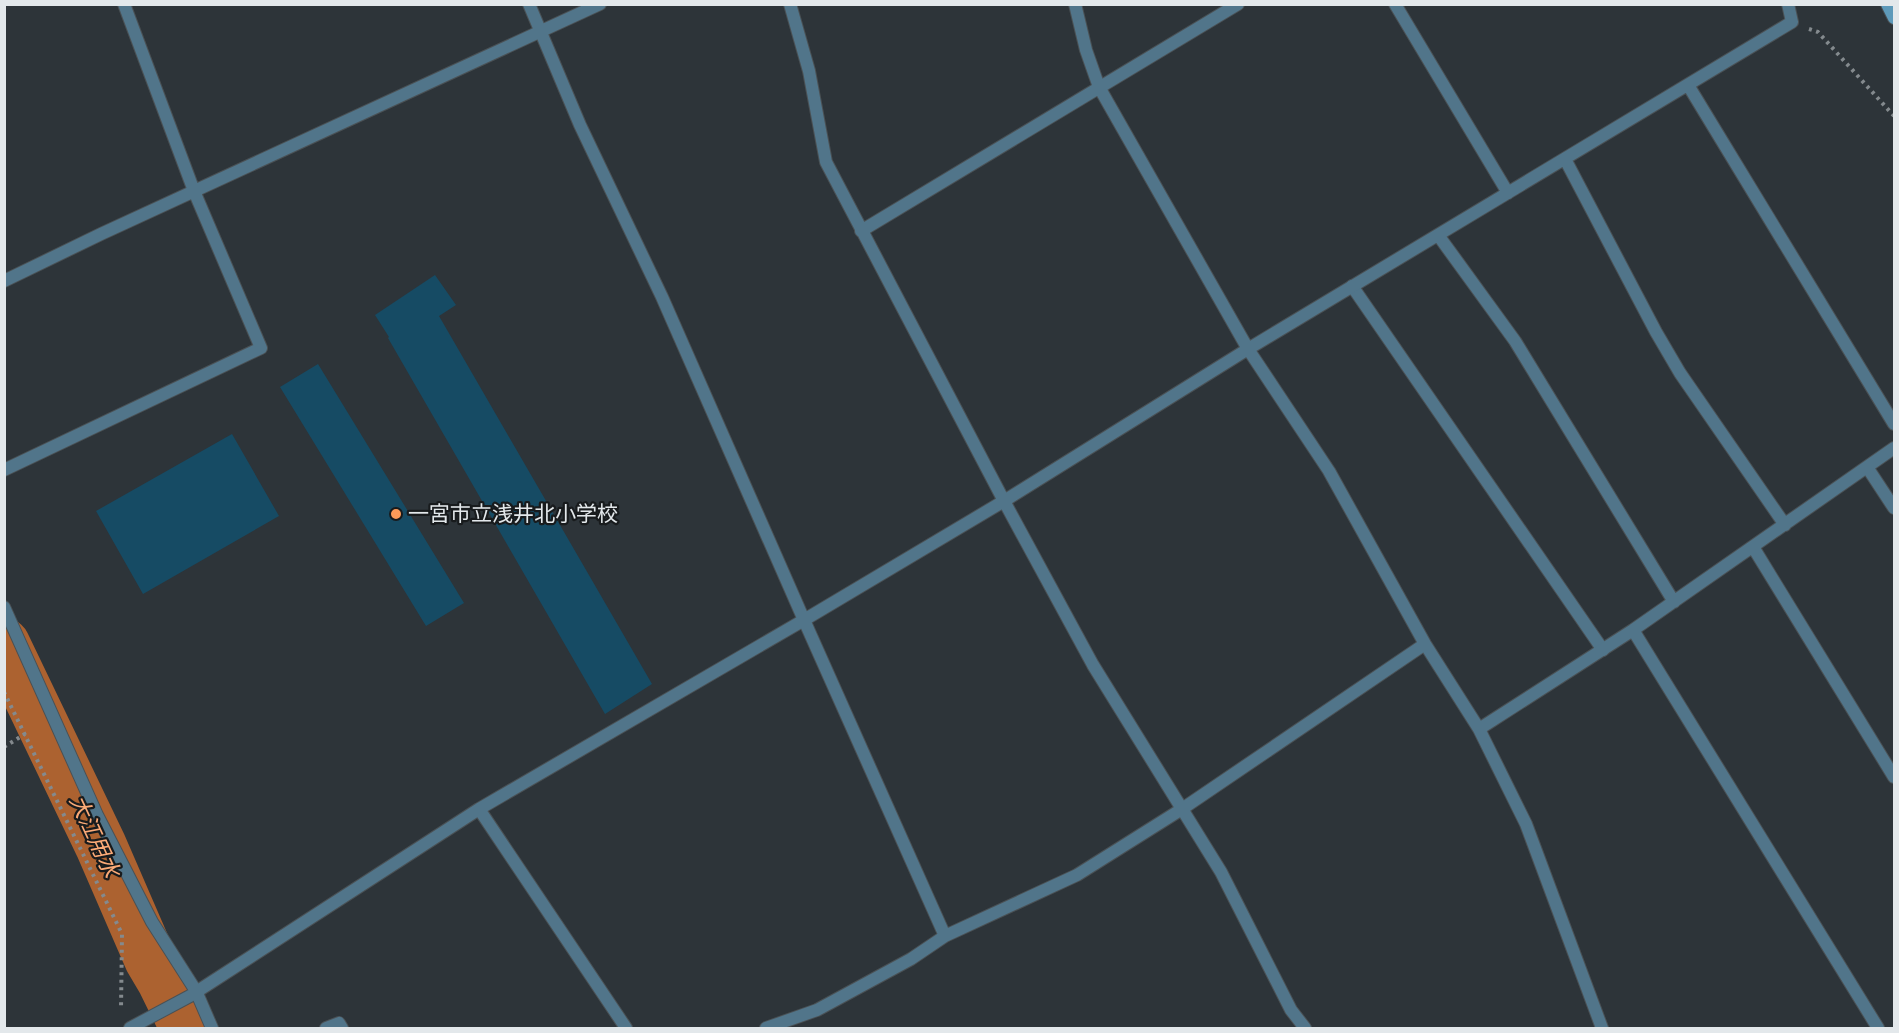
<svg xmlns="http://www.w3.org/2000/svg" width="1899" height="1033" viewBox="0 0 1899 1033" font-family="'Zilla Slab','Noto Sans JP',serif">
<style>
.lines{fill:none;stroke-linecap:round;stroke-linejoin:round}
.river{stroke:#ac6230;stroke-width:52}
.building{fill:#164b64}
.service-casing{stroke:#4a5155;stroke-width:14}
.minor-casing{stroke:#4a5155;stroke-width:14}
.secondary-casing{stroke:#4a5155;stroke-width:14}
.path{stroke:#848a8e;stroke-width:4;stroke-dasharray:3 4.5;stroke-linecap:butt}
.service{stroke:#51758a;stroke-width:12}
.minor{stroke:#51758a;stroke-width:12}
.secondary{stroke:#5e9aba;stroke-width:12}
.poi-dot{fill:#fe9b59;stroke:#181b1d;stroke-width:2}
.labels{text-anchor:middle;stroke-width:4.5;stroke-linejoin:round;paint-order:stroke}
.poi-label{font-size:21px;fill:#e3e8eb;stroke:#181b1d;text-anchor:start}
.water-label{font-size:22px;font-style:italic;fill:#fbaa77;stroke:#181b1d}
</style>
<rect width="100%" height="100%" fill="#2d3439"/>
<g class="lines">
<!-- river -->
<path class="river" d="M4,644L101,846L150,959L163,981L186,1028"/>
</g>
<!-- building -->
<path class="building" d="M435,275L456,305L439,316L652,684L605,714L388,338L389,337L375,315Z
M318,364L464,603L426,626L280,387Z
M232,434L279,516L143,594L96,511Z"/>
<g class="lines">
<defs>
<path id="service" d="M1352,286L1603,650"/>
<path id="minor" d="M529,4L580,125L662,297L804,620L945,936
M790,4L809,71L826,162L1004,501L1093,665L1221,872L1291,1010L1305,1028
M1075,4L1086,50L1099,87L1248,349L1329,471L1425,644L1479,729L1526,824L1602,1028
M1395,4L1508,193
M1688,85L1894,424
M1565,159L1656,332L1680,373L1785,525
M861,231L1238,4
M1438,235L1515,341L1674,602
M4,281L101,234L600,4
M1867,467L1894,508
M4,470L261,348L194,191L124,4
M1753,547L1894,777
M4,607L97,815L152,922L196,991L212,1028
M1633,630L1878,1028
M1479,729L1633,630L1894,448
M479,809L626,1028
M130,1028L190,996L479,809L804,620L1004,501L1248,349L1792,22L1788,4
M326,1028L339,1023L342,1028
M766,1028L817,1010L911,959L945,936L1077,875L1182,809L1425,644"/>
<path id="secondary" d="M1887,4L1894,18"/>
</defs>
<!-- service casing -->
<use href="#service" class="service-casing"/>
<!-- minor casing -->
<use href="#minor" class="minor-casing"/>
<!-- secondary casing -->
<use href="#secondary" class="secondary-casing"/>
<!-- path -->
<path class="path" d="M1809,29L1818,32L1894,116
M4,692L122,934L121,1009
M4,747L25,734"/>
<!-- service -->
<use href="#service" class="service"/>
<!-- minor -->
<use href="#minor" class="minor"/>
<!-- secondary -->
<use href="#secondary" class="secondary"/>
</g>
<!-- markers -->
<circle class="poi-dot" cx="396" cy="514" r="6"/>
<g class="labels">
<!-- poi labels -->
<g class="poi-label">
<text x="408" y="521">一宮市立浅井北小学校</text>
</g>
<!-- water labels -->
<g class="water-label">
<text transform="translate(95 836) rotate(65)" y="8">大江用水</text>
</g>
</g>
<!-- border -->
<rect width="1899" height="1033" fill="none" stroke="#e3e8eb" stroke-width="12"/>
</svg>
